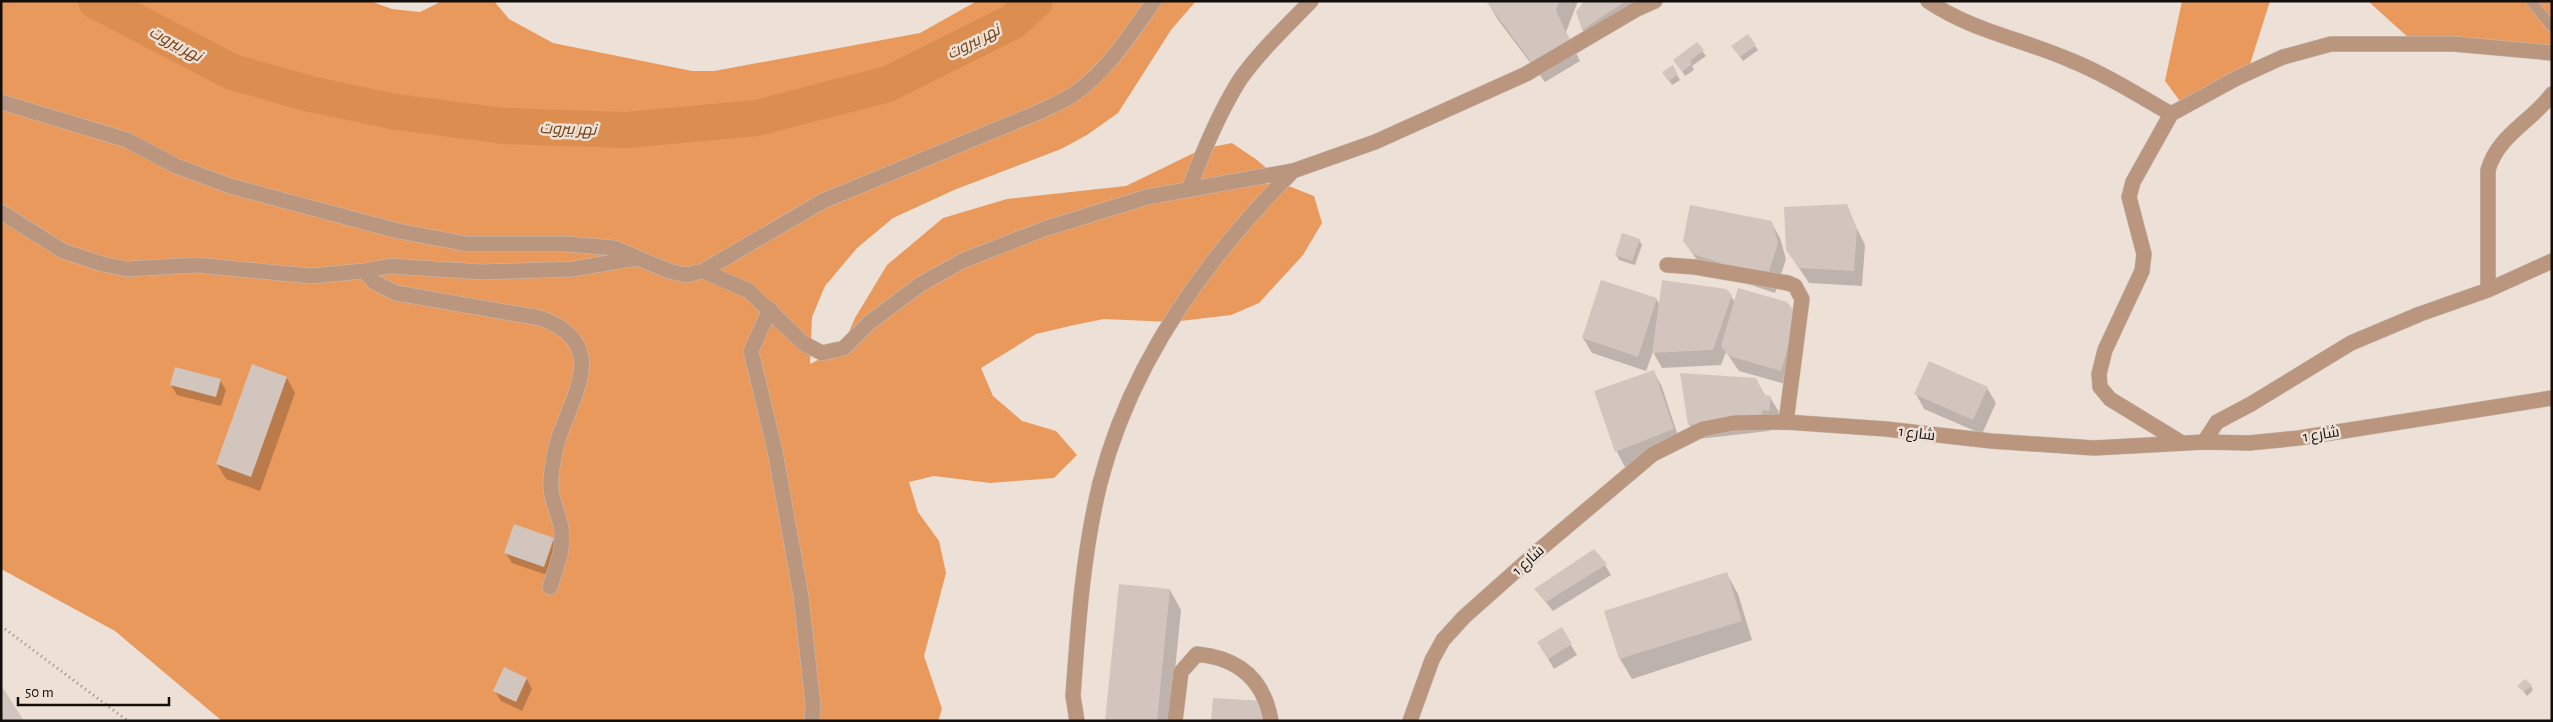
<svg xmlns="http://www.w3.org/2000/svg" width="2553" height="722" viewBox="0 0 2553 722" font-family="'Alegreya Sans',Cairo,sans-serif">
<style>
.forest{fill:#e9995c}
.shadow{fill:#0003}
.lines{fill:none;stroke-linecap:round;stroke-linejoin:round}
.river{stroke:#dc8e50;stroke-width:36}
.building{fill:#d2c5bd}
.service-casing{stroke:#cabeb6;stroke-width:11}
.minor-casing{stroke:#cabeb6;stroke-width:16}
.tertiary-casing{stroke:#cabeb6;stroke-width:16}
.path{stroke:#8e857f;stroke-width:3;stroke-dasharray:1 4;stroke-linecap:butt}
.service{stroke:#b9967d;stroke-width:10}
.minor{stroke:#b9967d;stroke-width:15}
.tertiary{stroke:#b9967d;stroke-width:15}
.labels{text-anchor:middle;stroke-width:5;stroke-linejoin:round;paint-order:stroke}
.street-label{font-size:15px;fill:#120e0b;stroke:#ede0d7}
.water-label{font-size:16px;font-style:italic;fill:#744012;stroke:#ede0d7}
</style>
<rect width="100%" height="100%" fill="#ede0d7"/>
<!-- forest -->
<path class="forest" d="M1,1H370L392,9L420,12L442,1H494L509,19L553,43L692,71H714L920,33L977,1H1196L1171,30L1118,113L1087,135L1061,149L954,190L893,218L857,248L825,286L812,317L810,364L842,348L855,318L887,265L943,218L1007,199L1126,186L1202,149L1232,143L1257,160L1286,185L1314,196L1322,223L1303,255L1259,303L1231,315L1172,322L1104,319L1074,325L1036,334L981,368L993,396L1022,421L1056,431L1077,455L1054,478L990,483L934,476L909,482L918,512L939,541L946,573L924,656L942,709L938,721H222L115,631L1,569Z
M2182,1H2270L2245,80L2185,108L2165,81Z
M2368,1H2552V46L2422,50Z"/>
<!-- shadow -->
<path class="shadow" d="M1487,1H1578L1566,32L1580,61L1545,82L1498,20Z
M1585,1H1657L1591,45L1583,30L1577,12Z
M1697,44L1706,56L1692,66L1694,70L1685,76L1678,65Z
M1755,46L1758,50L1743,61L1736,51Z
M1672,67L1680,80L1672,85L1664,72Z
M1846,206L1865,245L1862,286L1809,283L1787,250Z
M1771,222L1780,238L1786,259L1775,293L1703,269L1684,241Z
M1639,240L1642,245L1635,265L1619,260L1616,255Z
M1731,296L1735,303L1796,316L1789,385L1739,371L1726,352L1721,365L1662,368L1653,352L1646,371L1592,353L1583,338L1656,299L1660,305Z
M1654,372L1662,387L1681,445L1625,467L1617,452L1596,391Z
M287,378L295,393L260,491L226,479L217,464Z
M1756,379L1766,397H1770L1779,412L1777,426L1772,425L1769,431L1698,439L1689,424Z
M220,380L226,390L221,406L177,395L171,385Z
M1987,388L1996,403L1982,434L1924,409L1916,394Z
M553,539L559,549L550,576L512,563L506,553Z
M1605,565L1611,575L1553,611L1535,589Z
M1727,574L1738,594L1752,640L1632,679L1620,659L1605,612Z
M1170,590L1181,610L1170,721H1107Z
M1561,629L1577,655L1554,669L1539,643Z
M527,679L532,689L522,711L501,701L495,691Z
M2519,686H2531L2533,690L2527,696Z"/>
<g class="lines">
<!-- river -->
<path class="river" d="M96,1L232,72L310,94L396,112L504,126L626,130L757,118L888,84L1012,22L1035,1"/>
</g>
<!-- building -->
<path class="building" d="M1486,1H1559L1556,11L1570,41L1532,63Z
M1584,1H1626L1582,30L1576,12Z
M1748,34L1756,45L1740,57L1731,46Z
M1697,42L1704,50L1690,61L1692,64L1682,72L1673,60Z
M1673,65L1678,75L1668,81L1662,72Z
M1847,204L1857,229L1854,271L1799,268L1786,250L1784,207Z
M1690,205L1772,221L1778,243L1767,278L1693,254L1683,241Z
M1622,233L1640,239L1632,261L1615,255Z
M1601,280L1657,298L1638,357L1582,338Z
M1662,280L1726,289L1732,295L1713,350L1652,353Z
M1738,288L1787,302L1797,315L1781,371L1729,356L1721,346Z
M1929,361L1988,387L1973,420L1914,394Z
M252,364L287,377L251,477L216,464Z
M175,367L221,379L216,397L170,385Z
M1654,370L1674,429L1615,452L1594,391Z
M1680,373L1756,378L1764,395L1771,396L1769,411L1763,410L1760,416L1688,425Z
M514,524L554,538L544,567L504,553Z
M1594,549L1607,564L1546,602L1534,589Z
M1727,572L1742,621L1619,659L1604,611Z
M1119,584L1170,589L1157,721H1105Z
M1562,627L1572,644L1548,659L1537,642Z
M504,667L527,678L516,702L493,691Z
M2525,679L2532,685L2524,692L2517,686Z
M1,685L24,721H1Z
M1213,698L1264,701L1263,721H1211Z"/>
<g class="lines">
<defs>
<path id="service" d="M2531,1L2552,27"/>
<path id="minor" d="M1928,1C1972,31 2022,39 2070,60C2105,74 2138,95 2171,114
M1,102L127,140L176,166L230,186L398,231L467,244H566L614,248L669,271L686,275L703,271L823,201L1039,112C1051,106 1064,101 1074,94C1108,70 1130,35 1154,1
M1189,189C1203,151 1218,115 1239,81C1259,52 1286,27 1311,1
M1,212L63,251L102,264L127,269L196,265L311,276L364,271L390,266L482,272L573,269L637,258
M1667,265L1695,267L1788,283L1795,286L1802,299L1786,422
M364,271L374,282L396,293L540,318C608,342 576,389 559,437C555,450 552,466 551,479C549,496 558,511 561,527C565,548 556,568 550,587
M703,271L749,291L803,343L822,353L844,348L869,323L921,284L962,261L1044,229L1147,197L1293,171L1375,142L1526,74L1635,10L1655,1
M2488,290V170C2498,135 2531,122 2552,94
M770,309L751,351L775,451L801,596L813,705L812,721
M2204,442L2217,422L2251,404L2351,343L2420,314L2488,290L2552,261
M2182,443L2110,399L2100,387L2099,374L2105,350L2142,271L2144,254L2129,197L2133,182L2171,114L2237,78L2283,57L2331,44H2454L2552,53
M1077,721L1073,696C1078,625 1083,552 1100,483C1131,362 1207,257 1293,171
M1175,721L1181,672L1197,654C1238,658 1264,679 1271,721"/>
<path id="tertiary" d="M1410,721L1432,660L1443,640L1464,617L1538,551L1653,454L1703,429L1734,423L1786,422L1886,429L1991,441L2094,448L2204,442L2249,443L2299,438L2552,398"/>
</defs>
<!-- service casing -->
<use href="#service" class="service-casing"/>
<!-- minor casing -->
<use href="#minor" class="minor-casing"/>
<!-- tertiary casing -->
<use href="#tertiary" class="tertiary-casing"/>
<!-- path -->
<path class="path" d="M1,626L128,721"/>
<!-- service -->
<use href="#service" class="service"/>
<!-- minor -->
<use href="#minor" class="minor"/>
<!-- tertiary -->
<use href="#tertiary" class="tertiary"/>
</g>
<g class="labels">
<!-- street labels -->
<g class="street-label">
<text transform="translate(1917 433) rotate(7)" y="5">شارع 1</text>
<text transform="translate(2321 434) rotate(-9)" y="5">شارع 1</text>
<text transform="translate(1528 560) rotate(-42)" y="5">شارع 1</text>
</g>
<!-- water labels -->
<g class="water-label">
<text transform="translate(973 41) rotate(-27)" y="6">نهر بيروت</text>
<text transform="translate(176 43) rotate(28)" y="6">نهر بيروت</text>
<text transform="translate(568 128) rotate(2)" y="6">نهر بيروت</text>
</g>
</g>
<!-- border -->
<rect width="2553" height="722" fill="none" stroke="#120e0b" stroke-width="5"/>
<!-- scale -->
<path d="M18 697v8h151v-8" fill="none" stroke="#120e0b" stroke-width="2.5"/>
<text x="25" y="697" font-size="15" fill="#120e0b" stroke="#ede0d7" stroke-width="4" paint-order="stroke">50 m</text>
</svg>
